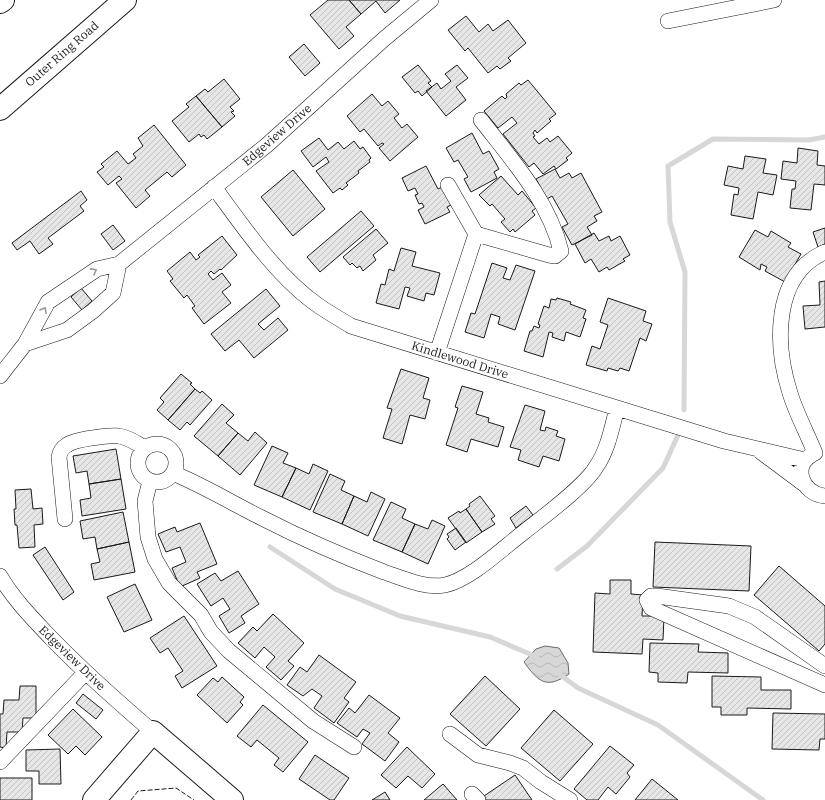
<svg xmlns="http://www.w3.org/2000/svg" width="825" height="800" viewBox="0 0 825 800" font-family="'IBM Plex Serif',serif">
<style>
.water{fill:url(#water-waves);stroke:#6a6a6a}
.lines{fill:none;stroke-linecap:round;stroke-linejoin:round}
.stream{stroke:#d7d7d7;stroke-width:5}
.building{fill:url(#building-hatch);stroke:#1a1a1a}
.street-casing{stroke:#1a1a1a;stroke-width:16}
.secondary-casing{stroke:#1a1a1a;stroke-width:24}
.highway-casing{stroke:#1a1a1a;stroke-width:24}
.street{stroke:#fff;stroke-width:15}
.secondary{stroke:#fff;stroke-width:22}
.highway{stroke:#fff;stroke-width:22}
.fence{stroke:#1a1a1a;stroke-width:1;stroke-dasharray:5 2;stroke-linecap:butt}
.oneway{stroke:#989898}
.labels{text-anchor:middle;stroke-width:3;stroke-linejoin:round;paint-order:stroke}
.street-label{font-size:12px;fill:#1a1a1a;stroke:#fff}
</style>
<defs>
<pattern id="water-waves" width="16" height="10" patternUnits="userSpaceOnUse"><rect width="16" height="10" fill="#d7d7d7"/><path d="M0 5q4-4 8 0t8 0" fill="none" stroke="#b8b8b8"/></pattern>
<pattern id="building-hatch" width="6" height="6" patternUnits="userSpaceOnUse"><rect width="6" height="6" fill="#e6e6e6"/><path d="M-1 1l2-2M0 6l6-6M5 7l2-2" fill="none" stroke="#c5c5c5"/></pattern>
</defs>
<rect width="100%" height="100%" fill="#fff"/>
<!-- water -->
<path class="water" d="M545,646L559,648L568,663L569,674C547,689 539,683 524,662L536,649Z"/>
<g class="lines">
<!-- stream -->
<path class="stream" d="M684,410L685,272L670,222L668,166L713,139L809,140L825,137
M270,547L335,589L400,616L490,637L537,657
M557,569L587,546L663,468L678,435
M559,674L578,688L658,725L763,800"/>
</g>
<!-- building -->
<path class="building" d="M328,0H349L361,14L346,27L354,36L339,49L310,15Z
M349,0H400L385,13L376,1L361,14Z
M466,16L479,32L488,24L493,31L508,20L526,43L508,58L511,61L500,69L497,66L488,73L468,48L465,51L448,30Z
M304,44L320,63L305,76L289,57Z
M418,65L431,81L428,83L432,87L422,96L418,91L415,93L402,77Z
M457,65L468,78L456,87L466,100L446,116L426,91L437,83L441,89L451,81L445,74Z
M224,79L240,99L230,107L234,111L231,112L235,116L222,127L196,96L205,89L208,92Z
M528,80L556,114L549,119L551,121L537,133L535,130L533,133L535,136L533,137L539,144L547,138L550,142L558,136L572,153L566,158L568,160L556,169L554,166L543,174L534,163L529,167L503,134L517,123L512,117L498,128L484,111L502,96L505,99L507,97L506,94L519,83L521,85Z
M372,94L382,106L388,101L399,114L394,118L402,128L407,124L418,137L390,161L379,148L384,144L382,143L378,146L364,129L360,132L347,116Z
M196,96L222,127L207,139L204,135L201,137L199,134L189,142L172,121L189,107L186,104Z
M154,125L186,165L172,177L167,172L145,190L150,196L136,208L116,183L122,179L119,176L108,185L97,172L104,167L101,164L117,151L128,164L136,158L133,154L143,146L138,138Z
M472,133L483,154L489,151L499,169L494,172L497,178L471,192L464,179L468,177L458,160L454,162L446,148Z
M319,138L328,150L338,142L344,149L354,141L360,149L363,147L371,158L369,160L370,162L358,171L359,173L346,183L348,185L342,190L340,188L333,193L316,171L329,162L326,157L313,167L301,151Z
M798,148L818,151L817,165L825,166V185L814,184L811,210L790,208L792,189H795L796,181L781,179L783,161L797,163Z
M745,156L766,159L763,173L777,175L773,195L758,192L753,219L731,215L734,194L738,195L739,188L724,185L728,166L743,169Z
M426,166L438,189L444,186L453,204L447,207L450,212L425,224L418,210L424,207L422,203L419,204L415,195L418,194L415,188L408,191L402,178Z
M555,169L560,178L569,173L572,178L581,173L602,212L594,216L597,221L587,227L592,235L572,245L562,227L568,224L552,196L547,199L536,179Z
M293,170L325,209L293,236L261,197Z
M501,176L518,195L522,191L536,208L532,211L535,215L515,232L513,229L510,232L501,222L505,219L492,204L490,206L479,195Z
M81,191L87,200L80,206L84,211L48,238L53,244L39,254L30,241L17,250L12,243Z
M361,211L374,226L320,272L307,257Z
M113,225L125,241L113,250L101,234Z
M825,228V244L818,247L813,232Z
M376,229L388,243L373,255L376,260L363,271L360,266L357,268L352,263L350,265L343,257Z
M755,230L768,237L771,231L791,243L788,247L801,254L785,282L765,271L767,267L761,264L760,270L739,257Z
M594,233L599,241L609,236L611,241L620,236L630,255L623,259L625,261L609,270L607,267L599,272L591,259L585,263L575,244Z
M222,236L237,255L221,270L220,269L214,274L211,271L208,274L213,280L222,273L231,285L222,292L231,303L204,324L192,308L195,306L187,295L184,298L170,281L173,279L167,271L190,252L196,260L200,257L198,255Z
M401,248L416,252L412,266L440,273L434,295L426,293L424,301L407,296L410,288L405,287L399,309L376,303L381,284L385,285L389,269L394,271Z
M492,263L507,268L503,278L510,280L516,265L535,271L515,330L498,324L500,317L491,314L484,338L465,332L471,313L475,314Z
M825,281V327L805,329L803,306L820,305L819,282Z
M81,288L92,301L82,310L71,297Z
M266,289L280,306L258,324L264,330L278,318L288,330L254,358L239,340L225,351L211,334Z
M557,298L571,302L570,304L586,310L583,318L586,319L580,337L566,332L564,341L552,337L553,333L549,332L543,357L524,351L530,331H532L534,326L539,328L540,325L538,324L544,306L549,308L551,299L556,300Z
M608,298L646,311L643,321L652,324L646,341L640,338L629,371L620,368L618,371L608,368L607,371L586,365L592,346L600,349L608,325L600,322Z
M401,369L429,378L423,398L430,400L425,419L410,415L402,444L383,438L392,409L387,408Z
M181,374L192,383L190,384L195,389L168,420L157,410L164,402L160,398Z
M462,386L483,392L476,414L489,418L488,422L504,427L498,447L471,439L467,452L446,445L458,408L455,407Z
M195,389L200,393L202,391L212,400L190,425L187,422L180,430L168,420Z
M222,404L234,415L226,423L238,433L218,456L194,436Z
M525,405L545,411L540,430L545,431L546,427L558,431L556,436L565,439L559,461L543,456L539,467L518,460L521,450L510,447Z
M255,432L267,443L240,475L218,456L238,433L248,441Z
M272,446L288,453L283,463L296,468L282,497L254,485Z
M116,449L121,479L89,484L87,471L76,473L73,456Z
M313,464L328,471L310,510L282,497L296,468L309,474Z
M330,474L345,481L341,490L354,496L342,524L313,512Z
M121,479L126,509L82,516L80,500L91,498L89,484Z
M31,489L33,509L42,508L43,524L34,525L35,547L19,548L17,525H15L14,509H16L15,490Z
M371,492L385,499L368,536L342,524L354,496L367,502Z
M480,496L495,516L491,519L495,524L482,532L466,509L470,506L469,504Z
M391,502L406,509L402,518L415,524L402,552L373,540Z
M526,506L533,515L516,528L510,518Z
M466,509L482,532L466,543L448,518L459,511L460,513Z
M123,512L129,542L97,549L95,537L83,539L80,521Z
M432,520L445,526L428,564L402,552L415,524L428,529Z
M200,523L217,564L197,572L200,578L180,587L172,568L186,562L180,547L166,552L158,534L175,527L177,532Z
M456,528L466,542L455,550L447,539L449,537L447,534Z
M129,542L135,572L94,580L91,564L100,562L97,549Z
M655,542L751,546L749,591L653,587Z
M45,547L74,592L63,600L33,555Z
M779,566L825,606V644L819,651L754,595Z
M238,571L259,604L241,616L245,623L229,633L219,616L230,609L223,598L211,606L197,584L215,573L221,581Z
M610,580H631V594L643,595L642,616H664L663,640L643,639L642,654L593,652L595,593L610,594Z
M135,584L152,620L124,632L107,597Z
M273,614L304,643L288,661L294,666L281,680L266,667L275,657L264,647L255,658L238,643L253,627L257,631Z
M184,616L217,666L182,688L175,676L183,671L168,648L160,653L150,638Z
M650,643L699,644L698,652L728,653V673L688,672L687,683L658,682V673L649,672Z
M319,655L356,682L344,698L349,702L334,723L314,708L322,696L312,689L303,696L287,685L300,667L307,672Z
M485,676L520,709L486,746L450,714Z
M712,676L761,677V690H791V709L747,708V715H721V707H712Z
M222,677L244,697L240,702L243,705L227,723L197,695L213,678L218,682Z
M20,686H36V718H23L22,732H7L6,748L0,747V714H3L4,700H19Z
M83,694L103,710L96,719L76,703Z
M369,695L400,718L388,733L399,742L385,761L362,744L370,733L363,729L357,737L337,723L349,708L355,713Z
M263,705L308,742L283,772L274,765L279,758L257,740L251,747L237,736Z
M73,709L102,737L85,755L76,746L68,754L48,735Z
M554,710L593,744L560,781L521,748Z
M773,713L825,714V739H820L819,750L772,749Z
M610,746L634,765L627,773L630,777L616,794L608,787L598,800H587L574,789Z
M407,747L435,774L422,788L408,776L396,788L381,775Z
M60,749L61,784H39V771H26V750Z
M315,755L349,778L334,800H330L299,779Z
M515,775L532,800H486L484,796Z
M0,778H32V800H0Z
M652,779L678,800H635Z
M443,784L457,800H424Z
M385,792L390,800H372Z"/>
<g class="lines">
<defs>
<path id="street" d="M668,21L774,0
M448,185L476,234L549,255L555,256L561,251C549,201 512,160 481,120
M214,187C244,228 278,278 319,306C329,313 340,319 351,326L724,441L805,460
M25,344L67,330L93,311L113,293L119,264
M437,353L476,234
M0,376L25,344L48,302L97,269L119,264L267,145L384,39L431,0
M138 463a19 19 0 1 1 38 0a19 19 0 1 1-38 0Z
M761,452L804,484
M815,453C807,433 796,413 790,393C775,346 772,275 825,252
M813,454C791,466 802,494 825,496
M173,473C204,486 232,503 262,518C301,538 342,556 384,572C402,578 426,589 445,585C470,580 504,547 524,532C543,517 585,486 596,467C608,450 612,427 617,408
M150,481L145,501L148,537L155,559L169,583L201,615L211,632L229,651L313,721L354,747
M65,519L59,457C60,451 62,448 67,445C75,439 110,435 119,436C130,438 136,443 145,448
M0,576C14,600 33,619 52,639C84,672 118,702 153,732
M825,666L755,617L729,606L657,596H651L647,600L651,608L825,685
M450,734L478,755L510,763L523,768L541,782L570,800
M0,762L85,673
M472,794L478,800"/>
<path id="secondary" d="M94,800L153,732L232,800"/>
<path id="highway" d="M0,2L3,0
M0,109L125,0"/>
</defs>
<!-- street casing -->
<use href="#street" class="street-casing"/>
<!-- secondary casing -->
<use href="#secondary" class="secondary-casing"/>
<!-- highway casing -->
<use href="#highway" class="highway-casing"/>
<!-- street -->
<use href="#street" class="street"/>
<!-- secondary -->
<use href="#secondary" class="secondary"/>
<!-- highway -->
<use href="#highway" class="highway"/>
<!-- fence -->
<path class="fence" d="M131,800L138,791L176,788L194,800"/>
</g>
<!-- one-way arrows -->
<defs><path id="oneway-chevron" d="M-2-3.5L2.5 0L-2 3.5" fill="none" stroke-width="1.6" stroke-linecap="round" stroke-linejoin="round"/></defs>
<g class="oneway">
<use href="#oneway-chevron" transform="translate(94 271) rotate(-29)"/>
<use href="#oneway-chevron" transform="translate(44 310) rotate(-61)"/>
</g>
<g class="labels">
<!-- street labels -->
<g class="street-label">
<text transform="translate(62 54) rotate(-41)" y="4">Outer Ring Road</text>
<text transform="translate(277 135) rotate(-41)" y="4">Edgeview Drive</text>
<text transform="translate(460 360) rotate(17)" y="4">Kindlewood Drive</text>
<text transform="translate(72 658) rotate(44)" y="4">Edgeview Drive</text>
</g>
</g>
</svg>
